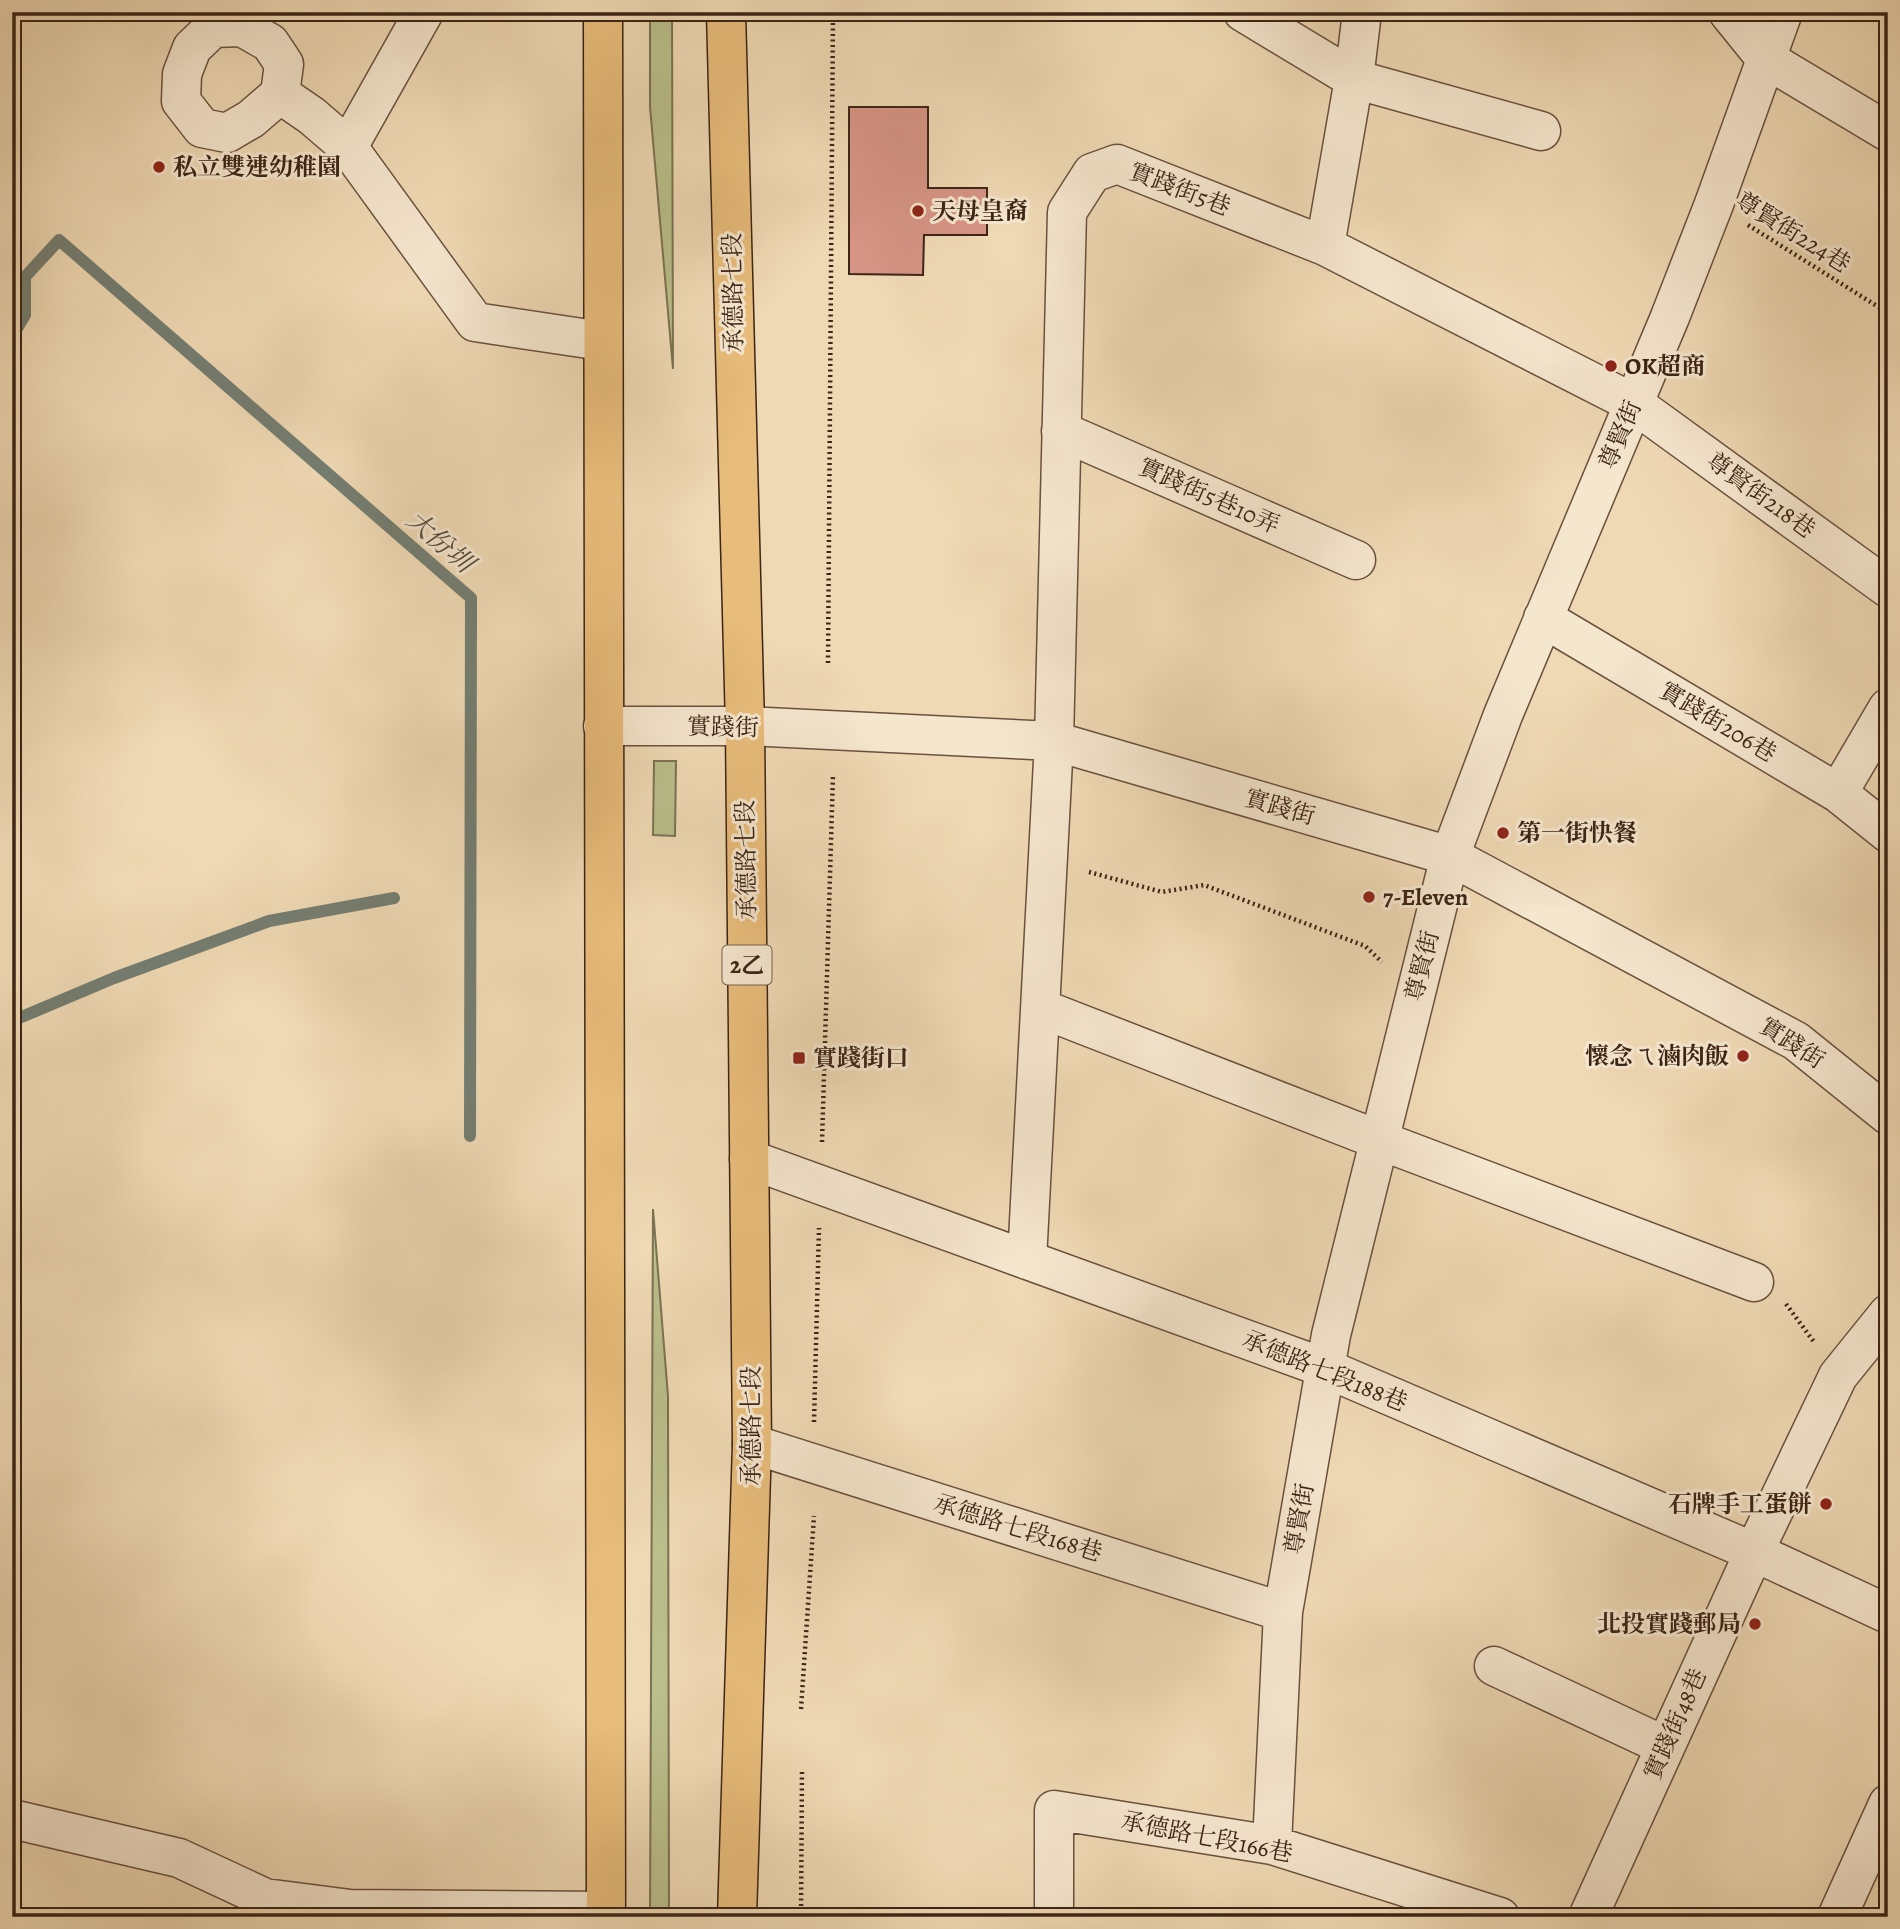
<svg xmlns="http://www.w3.org/2000/svg" width="1900" height="1929" viewBox="0 0 1900 1929" font-family="Alegreya,'Noto Serif TC',serif">
<style>
.green{fill:#babf8c;stroke:#7b7251;stroke-width:2}
.lines{fill:none;stroke-linecap:round;stroke-linejoin:round}
.stream{stroke:#747e72;stroke-width:12}
.building{fill:#d69485;stroke:#3c2416;stroke-width:2}
.minor-casing{stroke:#69513e;stroke-width:41}
.major-casing{stroke:#3c2416;stroke-width:41}
.path{stroke:#3c2416;stroke-width:4.5;stroke-dasharray:2 3.5;stroke-linecap:butt}
.minor{stroke:#f5e6ce;stroke-width:38}
.major{stroke:#e8bc7a;stroke-width:38}
.poi-dot{fill:#8f2418;stroke:#f5e6ce;stroke-width:2.5}
.labels{text-anchor:middle;stroke-width:6;stroke-linejoin:round;paint-order:stroke}
.shield{fill:#f5e6ce;stroke:#745e4d;stroke-width:2}
.shield-label{font-size:23px;font-weight:bold;fill:#3c2416}
.poi-label{font-size:24px;font-weight:bold;fill:#3c2416;stroke:#f5e6ce;text-anchor:start}
.street-label{font-size:24px;fill:#3c2416;stroke:#f5e6ce}
.water-label{font-size:26px;font-style:italic;fill:#544a3c;stroke:#f5e6ce}
</style>
<rect width="100%" height="100%" fill="#efd9b4"/>
<filter id="stains"><feTurbulence type="fractalNoise" baseFrequency=".00286" numOctaves="4"/><feColorMatrix values="0 0 0 0 .2 0 0 0 0 .09 0 0 0 0 .02 0 0 0 .5 -.17"/></filter>
<radialGradient id="worn" r=".72"><stop offset=".6" stop-color="#630" stop-opacity="0"/><stop offset="1" stop-color="#630" stop-opacity=".3"/></radialGradient>
<!-- green -->
<path class="green" d="M650,12H672L673,369L650,107Z
M654,761H676L675,836L653,835Z
M653,1209L668,1396L669,1917H650Z"/>
<g class="lines">
<!-- stream -->
<path class="stream" d="M12,337L25,315V277L59,240L471,598L470,1136
M12,1021L114,978L269,921L394,898"/>
</g>
<!-- building -->
<path class="building" d="M849,107H928V188H987V235H924L923,275L849,274Z"/>
<g class="lines">
<defs>
<path id="minor" d="M424,12L348,147L475,322L602,341
M1243,12L1354,79L1541,131
M1728,12L1766,59L1888,132
M280,94L251,119L227,133L202,128L181,101L182,74L192,48L213,28L242,27L270,43L284,64L280,94L312,116L348,147
M1325,246L1354,79L1362,12
M1061,431L1356,560
M1543,618L1838,793L1888,833
M603,726H745L1054,741L1450,856L1796,1041L1888,1115
M1838,793L1888,708
M1040,1008L1379,1140L1754,1282
M749,1159L1325,1368L1754,1552L1888,1614
M1027,1260L1054,741L1067,212L1092,173L1117,164L1325,246L1633,403L1888,588
M752,1444L1283,1612
M1494,1666L1665,1746
M12,1819L179,1858L265,1898L350,1909L606,1911
M1272,1845L1283,1612L1331,1335L1450,856L1503,715L1670,317L1714,204L1783,12
M1054,1917V1810L1272,1845L1500,1917
M1588,1917L1754,1552L1838,1376L1888,1314
M1837,1917L1888,1804"/>
<path id="major" d="M603,12L606,1917
M726,12L745,726L752,1444L737,1917"/>
</defs>
<!-- minor casing -->
<use href="#minor" class="minor-casing"/>
<!-- major casing -->
<use href="#major" class="major-casing"/>
<!-- path -->
<path class="path" d="M1748,225L1888,313
M828,663L833,12
M1089,872L1162,892L1204,885L1365,946L1382,962
M822,1142L833,775
M1786,1304L1814,1342
M814,1422L819,1228
M801,1709L814,1516
M801,1917L802,1769"/>
<!-- minor -->
<use href="#minor" class="minor"/>
<!-- major -->
<use href="#major" class="major"/>
</g>
<!-- markers -->
<g class="poi-dot">
<circle cx="159" cy="167" r="7"/>
<circle cx="918" cy="211" r="7"/>
<circle cx="1611" cy="366" r="7"/>
<circle cx="1503" cy="833" r="7"/>
<circle cx="1369" cy="897" r="7"/>
<circle cx="1743" cy="1056" r="7"/>
<rect x="792" y="1051" width="14" height="14" rx="3.5"/>
<circle cx="1826" cy="1504" r="7"/>
<circle cx="1755" cy="1624" r="7"/>
</g>
<g class="labels">
<!-- shield labels -->
<rect class="shield" x="722.5" y="945.5" width="49" height="39" rx="5"/>
<g class="shield-label">
<text x="747" y="973">2乙</text>
</g>
<!-- poi labels -->
<g class="poi-label">
<text x="173" y="175">私立雙連幼稚園</text>
<text x="932" y="219">天母皇裔</text>
<text x="1625" y="374">OK超商</text>
<text x="1517" y="841">第一街快餐</text>
<text x="1383" y="905">7-Eleven</text>
<text x="1729" y="1064" text-anchor="end">懷念ㄟ滷肉飯</text>
<text x="813" y="1066">實踐街口</text>
<text x="1812" y="1512" text-anchor="end">石牌手工蛋餅</text>
<text x="1741" y="1632" text-anchor="end">北投實踐郵局</text>
</g>
<!-- street labels -->
<g class="street-label">
<text transform="translate(1180 189) rotate(21)" y="8">實踐街5巷</text>
<text transform="translate(1793 232) rotate(32)" y="8">尊賢街224巷</text>
<text transform="translate(733 293) rotate(-91)" y="8">承德路七段</text>
<text transform="translate(1620 435) rotate(-67)" y="8">尊賢街</text>
<text transform="translate(1761 495) rotate(36)" y="8">尊賢街218巷</text>
<text transform="translate(1209 496) rotate(24)" y="8">實踐街5巷10弄</text>
<text transform="translate(1718 722) rotate(31)" y="8">實踐街206巷</text>
<text transform="translate(723 727) rotate(1)" y="8">實踐街</text>
<text transform="translate(1280 807) rotate(16)" y="8">實踐街</text>
<text transform="translate(746 860) rotate(-91)" y="8">承德路七段</text>
<text transform="translate(1422 966) rotate(-76)" y="8">尊賢街</text>
<text transform="translate(1792 1043) rotate(33)" y="8">實踐街</text>
<text transform="translate(1325 1371) rotate(22)" y="8">承德路七段188巷</text>
<text transform="translate(751 1426) rotate(-90)" y="8">承德路七段</text>
<text transform="translate(1299 1519) rotate(-80)" y="8">尊賢街</text>
<text transform="translate(1018 1528) rotate(17)" y="8">承德路七段168巷</text>
<text transform="translate(1675 1724) rotate(-66)" y="8">實踐街48巷</text>
<text transform="translate(1207 1837) rotate(11)" y="8">承德路七段166巷</text>
</g>
<!-- water labels -->
<g class="water-label">
<text transform="translate(440 541) rotate(41)" y="9">大份圳</text>
</g>
</g>
<!-- margin -->
<rect width="1900" height="1929" fill="none" stroke="#efd9b4" stroke-width="42"/>
<rect x="14" y="14" width="1872" height="1901" fill="none" stroke="#3c2416" stroke-width="3.5"/>
<rect x="21" y="21" width="1858" height="1887" fill="none" stroke="#3c2416" stroke-width="2"/>
<rect width="100%" height="100%" filter="url(#stains)"/>
<rect width="100%" height="100%" fill="url(#worn)"/>
</svg>
